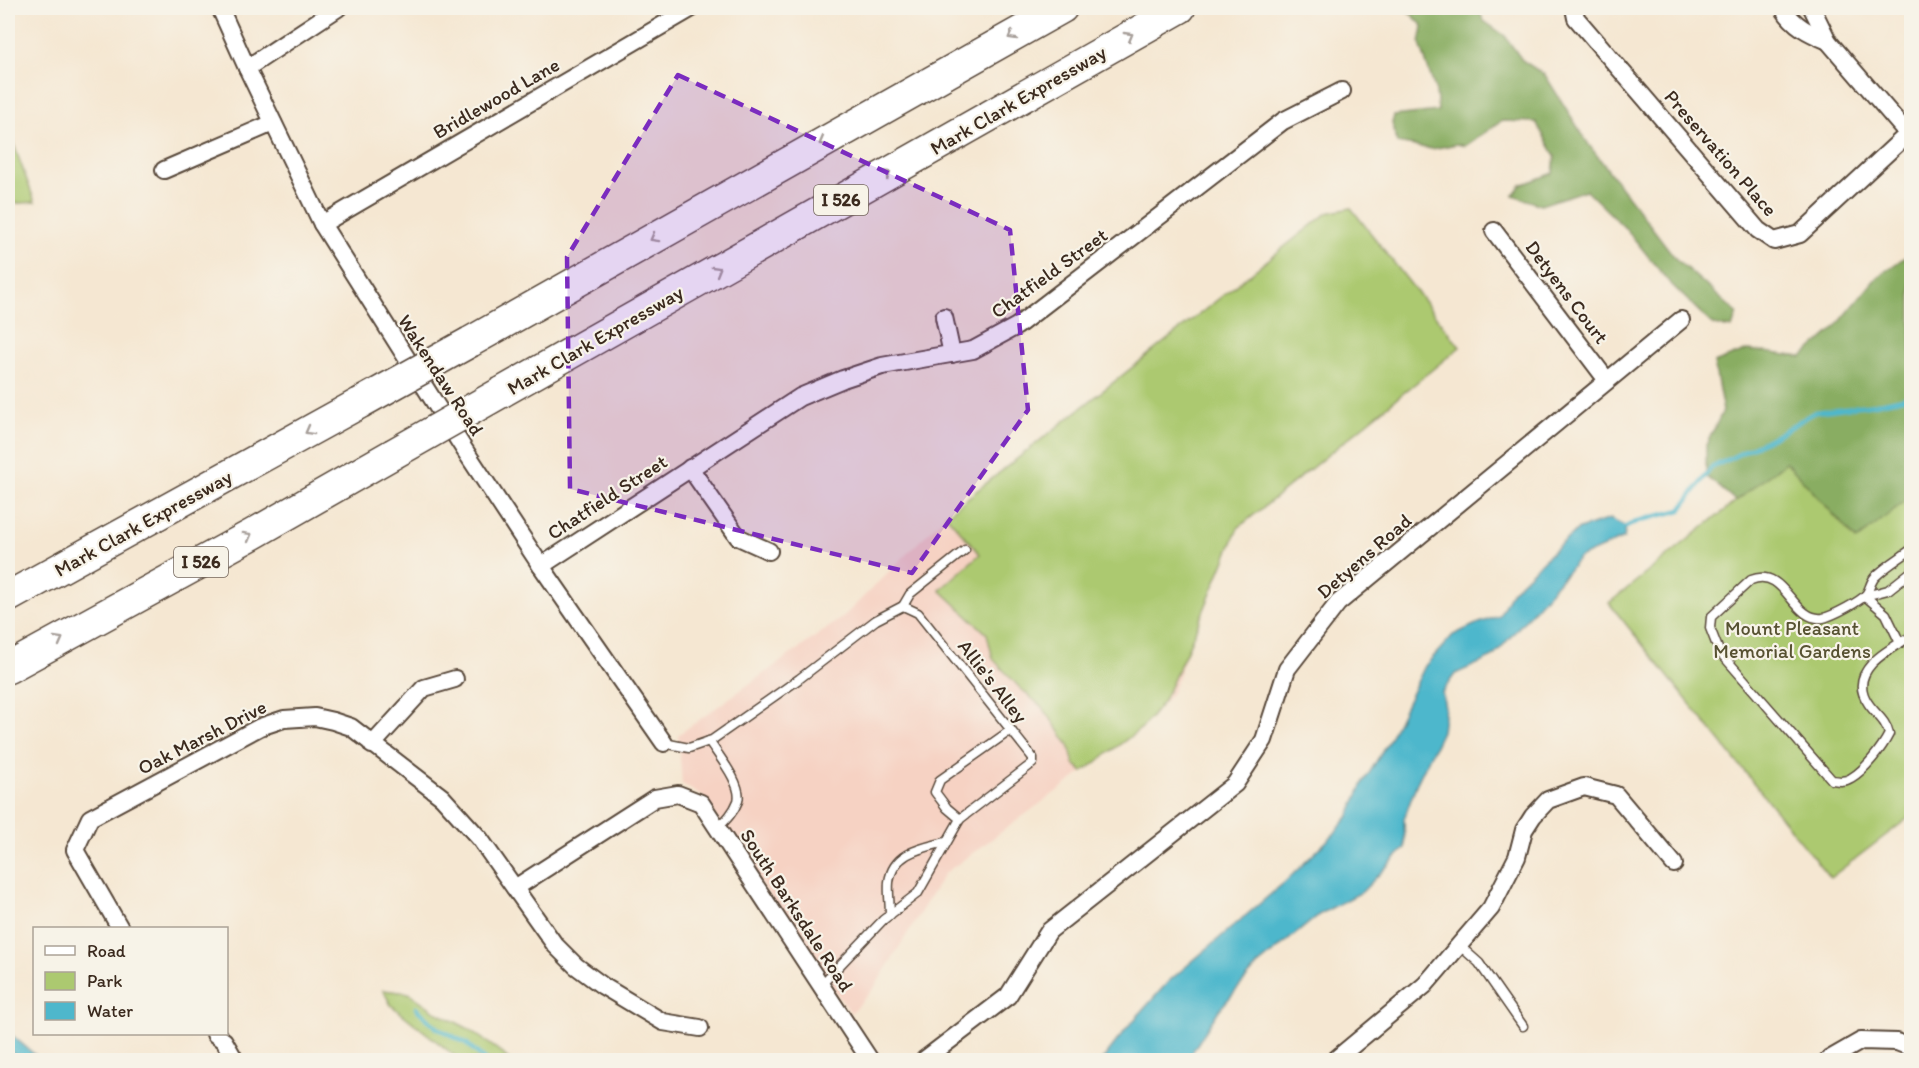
<svg xmlns="http://www.w3.org/2000/svg" width="1919" height="1068" viewBox="0 0 1919 1068" font-family="Itim,sans-serif">
<rect width="100%" height="100%" fill="#f7f3e8"/>
<filter id="ink" filterUnits="userSpaceOnUse"><feTurbulence type="fractalNoise" baseFrequency=".0167" numOctaves="2"/><feDisplacementMap in="SourceGraphic" scale="12" xChannelSelector="R" yChannelSelector="G"/><feConvolveMatrix kernelMatrix="1 2 1 2 8 2 1 2 1" color-interpolation-filters="sRGB"/></filter>
<filter id="wash" filterUnits="userSpaceOnUse"><feTurbulence type="fractalNoise" baseFrequency=".008" numOctaves="4" result="noise"/><feDisplacementMap in="SourceGraphic" scale="24" xChannelSelector="R" yChannelSelector="G"/><feGaussianBlur stdDeviation="1.35" result="paint"/><feColorMatrix in="noise" values="0 0 0 0 0 0 0 0 0 0 0 0 0 0 0 0 0 1.4 0 .05"/><feComposite in="paint" operator="in"/></filter>
<g filter="url(#wash)">
<rect width="100%" height="100%" fill="#f5e7d2"/>
<polygon fill="#f6d2c3" points="1351,208 1460,347 1238,528 1189,646 1172,693 1143,728 944,874 874,988 851,1013 818,968 702,796 682,784 678,735 843,617 946,515 1327,213"/>
<g fill="#acc970" stroke="#747a47" stroke-width="1.5">
<polygon points="8,129 35,202 8,204"/>
<polygon points="1351,208 1460,347 1238,528 1189,646 1163,702 1143,727 1083,772 1074,764 1069,745 1044,709 1019,687 993,659 987,634 940,590 980,554 946,515 1327,213"/>
<polygon points="1786,461 1856,540 1911,496 1911,816 1830,878 1609,603"/>
<polygon points="383,990 409,993 438,1013 467,1028 501,1052 509,1060 460,1060 391,1005"/>
</g>
<g fill="#89ad62" stroke="#626c40" stroke-width="1.5">
<polygon points="1405,8 1477,8 1484,21 1505,36 1522,60 1545,75 1589,145 1676,259 1737,313 1732,328 1713,325 1668,281 1627,230 1586,190 1541,205 1513,195 1521,185 1553,173 1555,156 1536,122 1502,121 1465,146 1457,144 1432,149 1397,143 1392,123 1394,116 1438,111 1436,92 1420,44 1423,26"/>
<polygon points="1911,253 1911,496 1857,540 1786,462 1736,501 1706,476 1706,445 1723,411 1714,363 1748,350 1802,357 1834,329 1877,277"/>
</g>
<g fill="#4eb7cc" stroke="#447075" stroke-width="1.5">
<polygon points="1610,519 1626,527 1624,538 1579,558 1493,657 1455,674 1442,692 1445,707 1442,731 1416,785 1404,819 1405,848 1362,892 1320,914 1258,965 1219,1010 1187,1060 1102,1060 1127,1028 1168,982 1285,882 1334,834 1349,816 1363,783 1387,744 1425,666 1453,635 1474,625 1499,616 1512,591 1555,549 1579,529"/>
<polygon points="8,1032 41,1060 20,1060 8,1049"/>
</g>
<g fill="none" stroke-linecap="round" stroke-linejoin="round">
<g stroke="#4eb7cc" stroke-width="4.5">
<polyline points="1626,527 1638,521 1681,510 1711,468 1775,436 1815,412 1875,404 1912,396"/>
<polyline points="416,1008 437,1028 466,1043 485,1060"/>
</g>
</g>
</g>
<g filter="url(#ink)">
<g fill="none" stroke-linecap="round" stroke-linejoin="round">
<defs>
<g id="service">
<path d="M1912,549c-12,9 -26,17 -37,28 -4,4 -5,11 -8,16 -5,8 -35,23 -44,25 -31,4 -37,-52 -72,-38l-40,37 -1,11 9,23 113,129c7,1 13,2 19,-2 14,-8 31,-30 38,-44 -3,-14 -14,-20 -21,-31 -22,-32 21,-54 44,-67"/>
<polyline points="1865,596 1886,614 1900,643"/>
<polyline points="1865,596 1888,590 1912,571"/>
<polyline points="903,606 910,594 965,550"/>
<path d="M709,741c9,14 34,44 29,60 -4,11 -12,19 -20,27"/>
<polyline points="664,743 689,748 712,740 799,679 876,620 903,606 918,613 1033,758 1033,763 960,819 918,893 883,920 821,985"/>
<polyline points="960,819 947,808 935,792 940,780 1011,730"/>
<path d="M890,915c0,-11 -2,-23 -1,-33 4,-30 33,-34 57,-40"/>
<polyline points="1460,946 1479,963 1523,1026"/>
</g>
<g id="minor">
<polyline points="220,8 247,68 322,224 464,449 541,566 664,743"/>
<polyline points="1574,8 1576,18 1758,230 1774,241 1800,234 1912,130"/>
<path d="M1783,8c11,18 26,25 45,33"/>
<polyline points="1812,8 1828,41 1908,134"/>
<polyline points="247,68 338,8"/>
<polyline points="164,170 273,123"/>
<polyline points="322,224 692,8"/>
<polyline points="1494,231 1606,379"/>
<polyline points="944,317 952,354"/>
<polyline points="690,468 738,537 769,551"/>
<polyline points="541,566 800,397 843,379 882,366 973,350 1017,326 1283,121 1342,91"/>
<polyline points="372,745 424,688 455,679"/>
<polyline points="515,888 655,798 678,794 701,803 870,1060"/>
<polyline points="120,928 75,850 90,818 260,727 284,719 315,717 333,721 351,727 442,797 480,839 555,945 576,966 603,986 663,1022 700,1028"/>
<polyline points="215,1034 224,1041 235,1060"/>
<polyline points="924,1060 1008,996 1049,931 1235,784 1264,740 1287,669 1338,603 1681,320"/>
<polyline points="1335,1060 1425,985 1491,908 1517,857 1524,830 1533,816 1548,800 1584,787 1616,795 1674,864"/>
<polyline points="1828,1060 1861,1041 1897,1042 1912,1048"/>
</g>
<g id="motorway">
<polyline points="470,342 1062,8"/>
<polyline points="502,392 1180,8"/>
<polyline points="8,597 360,403"/>
<polyline points="8,668 253,534 393,454"/>
</g>
</defs>
<use href="#service" stroke="#574639" stroke-width="11"/>
<use href="#minor" stroke="#574639" stroke-width="20"/>
<use href="#motorway" stroke="#574639" stroke-width="33"/>
<use href="#service" stroke="#fff" stroke-width="8"/>
<use href="#minor" stroke="#fff" stroke-width="16"/>
<use href="#motorway" stroke="#fff" stroke-width="30"/>
<defs>
<g id="motorway-bridge">
<polyline points="360,403 470,342"/>
<polyline points="393,454 502,392"/>
</g>
</defs>
<use href="#motorway-bridge" stroke="#574639" stroke-width="33" stroke-linecap="butt"/>
<use href="#motorway-bridge" stroke="#fff" stroke-width="30"/>
</g>
<defs><path id="oneway-chevron" d="M-2-3.5L2.5 0L-2 3.5" fill="none" stroke-width="1.6" stroke-linecap="round" stroke-linejoin="round" transform="scale(1.5)"/></defs>
<g stroke="#a79f9a">
<use href="#oneway-chevron" transform="translate(1012 36) rotate(151)"/>
<use href="#oneway-chevron" transform="translate(1129 36) rotate(-30)"/>
<use href="#oneway-chevron" transform="translate(823 142) rotate(151)"/>
<use href="#oneway-chevron" transform="translate(887 174) rotate(-30)"/>
<use href="#oneway-chevron" transform="translate(654 238) rotate(151)"/>
<use href="#oneway-chevron" transform="translate(717 270) rotate(-30)"/>
<use href="#oneway-chevron" transform="translate(309 431) rotate(151)"/>
<use href="#oneway-chevron" transform="translate(248 536) rotate(-29)"/>
<use href="#oneway-chevron" transform="translate(59 640) rotate(-29)"/>
</g>
</g>
<path fill="#7b2cbf" fill-opacity="0.2" stroke="#7b2cbf" stroke-width="4.5" stroke-dasharray="12 8" stroke-linejoin="round" d="M678,75l332,155 18,180 -116,163 -342,-84 -3,-232z"/>
<g text-anchor="middle" dominant-baseline="central" stroke-width="4.5" stroke-linejoin="round" paint-order="stroke">
<g fill="#f7f3e8" stroke="#73665b" stroke-width="1.5">
<rect x="814" y="185" width="54" height="30" rx="4.5"/>
<rect x="174" y="547" width="54" height="30" rx="4.5"/>
</g>
<g font-size="18" font-weight="bold" fill="#3b2a1e">
<text x="841" y="200">I 526</text>
<text x="201" y="562">I 526</text>
</g>
<g font-size="20" fill="#3b2a1e" stroke="#f7f3e8">
<text transform="translate(496 98) rotate(-30)">Bridlewood Lane</text>
<text transform="translate(1018 100) rotate(-30)">Mark Clark Expressway</text>
<text transform="translate(1721 153) rotate(49)">Preservation Place</text>
<text transform="translate(1049 273) rotate(-36)">Chatfield Street</text>
<text transform="translate(1567 292) rotate(53)">Detyens Court</text>
<text transform="translate(595 340) rotate(-30)">Mark Clark Expressway</text>
<text transform="translate(441 375) rotate(57)">Wakendaw Road</text>
<text transform="translate(607 497) rotate(-33)">Chatfield Street</text>
<text transform="translate(143 523) rotate(-29)">Mark Clark Expressway</text>
<text transform="translate(1364 556) rotate(-41)">Detyens Road</text>
<text transform="translate(993 681) rotate(52)">Allie's Alley</text>
<text transform="translate(202 737) rotate(-27)">Oak Marsh Drive</text>
<text transform="translate(797 910) rotate(57)">South Barksdale Road</text>
</g>
<g font-size="20" fill="#575232" stroke="#f7f3e8">
<text x="1792" y="628">Mount Pleasant<tspan x="1792" dy="23">Memorial Gardens</tspan></text>
</g>
</g>
<rect width="1919" height="1068" fill="none" stroke="#f7f3e8" stroke-width="30"/>
<rect x="33" y="927" width="195" height="108" fill="#f7f3e8" stroke="#aca397" stroke-width="1.5"/>
<rect x="45" y="946" width="30" height="9" fill="#ffffff" stroke="#aca397" stroke-width="1.5"/>
<text x="87" y="957" font-size="18" fill="#3b2a1e">Road</text>
<rect x="45" y="972" width="30" height="18" fill="#acc970" stroke="#aca397" stroke-width="1.5"/>
<text x="87" y="987" font-size="18" fill="#3b2a1e">Park</text>
<rect x="45" y="1002" width="30" height="18" fill="#4eb7cc" stroke="#aca397" stroke-width="1.5"/>
<text x="87" y="1017" font-size="18" fill="#3b2a1e">Water</text>
</svg>
